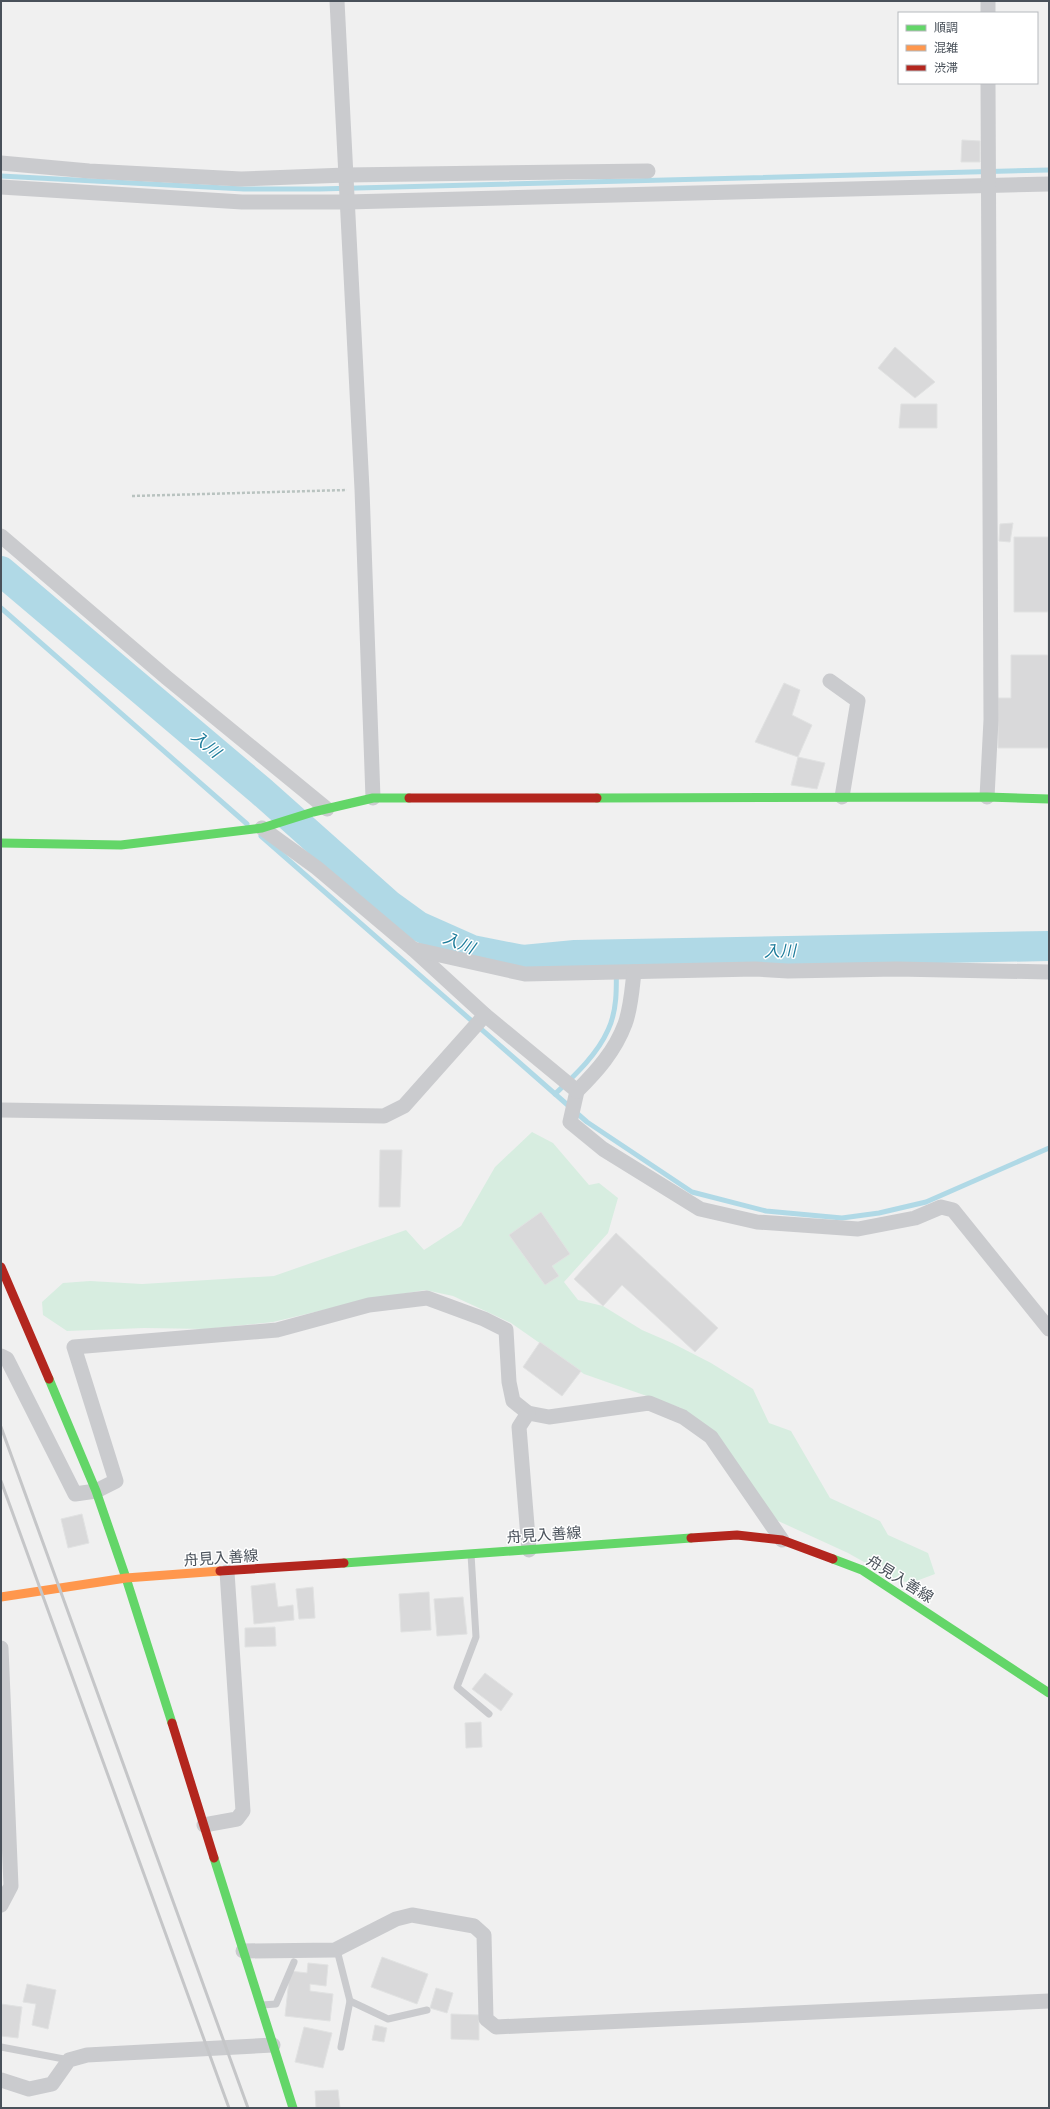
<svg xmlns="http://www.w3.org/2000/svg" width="1050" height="2109" viewBox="0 0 1050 2109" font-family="Jost,'Noto Sans JP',sans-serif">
<rect width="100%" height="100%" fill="#f0f0f0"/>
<polygon fill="#d7ede0" points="532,1132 553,1143 589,1185 599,1183 618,1198 608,1233 564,1282 578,1300 603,1306 642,1330 672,1343 711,1363 753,1389 769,1423 791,1431 830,1498 880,1521 888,1535 928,1553 935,1574 911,1583 896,1580 848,1553 776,1520 681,1408 584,1374 511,1323 453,1296 425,1290 361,1301 273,1322 206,1329 144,1328 67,1331 43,1315 42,1302 63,1283 90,1281 142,1284 274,1276 406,1230 424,1250 461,1226 495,1167"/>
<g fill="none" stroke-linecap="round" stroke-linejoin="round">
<g stroke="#b0d9e6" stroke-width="5">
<polyline points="1,176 244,189 319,189 1049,170"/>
<polyline points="1,608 247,824"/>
<polyline points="261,836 587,1122 692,1192 766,1211 842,1218 879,1213 926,1202 1049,1148"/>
<path d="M555,1094c19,-18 42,-39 53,-64 11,-23 8,-51 8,-76"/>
</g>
<polyline stroke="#b0d9e6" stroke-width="30" points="1,571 261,791 389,905 418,926 472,950 523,960 575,955 1049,946"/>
</g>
<g fill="#d9d9da" stroke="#e1e2e2">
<polygon points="962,140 980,141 980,162 961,162"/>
<polygon points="895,347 935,382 915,398 878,368"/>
<polygon points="901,404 937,404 937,428 899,428"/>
<polygon points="1013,523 1010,542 999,541 1000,524"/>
<polygon points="1014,537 1049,537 1049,748 998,748 998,698 1011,698 1011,655 1048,655 1048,612 1014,612"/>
<polygon points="784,683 800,690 792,715 812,725 798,757 755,742"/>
<polygon points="798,757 825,763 817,789 791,785"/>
<polygon points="380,1150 402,1150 400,1207 379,1207"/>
<polygon points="541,1212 570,1254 552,1266 559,1276 545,1285 509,1235"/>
<polygon points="616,1233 718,1328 695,1352 622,1285 603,1306 574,1279"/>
<polygon points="540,1342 581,1371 562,1396 523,1367"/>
<polygon points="82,1514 89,1543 68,1548 61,1519"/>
<polygon points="275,1583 278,1607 293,1605 294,1620 254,1624 251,1586"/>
<polygon points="313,1587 315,1618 299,1619 296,1589"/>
<polygon points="429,1592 431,1630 401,1632 399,1594"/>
<polygon points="463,1597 467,1634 437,1636 434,1599"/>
<polygon points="275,1627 276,1646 245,1647 245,1628"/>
<polygon points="485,1673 513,1694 501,1711 472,1689"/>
<polygon points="481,1722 482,1747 466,1748 465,1723"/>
<polygon points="382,1957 428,1974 417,2004 371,1987"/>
<polygon points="308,1963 328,1965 326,1986 310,1984 310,1991 333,1994 330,2021 285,2016 290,1971 307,1973"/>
<polygon points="27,1984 56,1990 48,2029 32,2025 36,2004 23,2002"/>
<polygon points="436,1988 453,1993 447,2013 430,2008"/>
<polygon points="1,2004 22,2007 18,2038 1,2036"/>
<polygon points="451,2014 479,2015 479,2040 451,2039"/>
<polygon points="375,2025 387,2028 384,2042 372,2040"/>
<polygon points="304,2027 332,2033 323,2068 295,2062"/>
<polygon points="338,2090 340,2108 316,2108 315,2091"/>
</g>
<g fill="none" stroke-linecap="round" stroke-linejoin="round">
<polyline stroke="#b9c3c0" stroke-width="2.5" stroke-dasharray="3 2" stroke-linecap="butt" points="132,496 347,490"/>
<g stroke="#cacbce" stroke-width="7">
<polyline points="471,1554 476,1637 457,1687 489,1714"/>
<polyline points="337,1950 350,2001 388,2019 427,2010"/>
<polyline points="262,2005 276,2004 294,1962"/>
<polyline points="1,2047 69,2060"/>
<polyline points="341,2047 350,2001"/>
</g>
<g stroke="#cacbce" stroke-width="15">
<polyline points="337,1 362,489 373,798"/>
<polyline points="988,1 988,13"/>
<polyline points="1,163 89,171 241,179 346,175 648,171"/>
<polyline points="1,187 242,202 347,202 1049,184"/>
<polyline points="1,536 167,678 327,809"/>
<polyline points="830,681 858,701 842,797"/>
<polyline points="987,797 991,720 988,83"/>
<polyline points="262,828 317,868 413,949 485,1015 577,1091 570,1122 603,1149 700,1209 757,1222 858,1229 915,1218 941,1207 953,1210 1049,1329"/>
<polyline points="413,949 525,974 755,969 788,971 897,969 1049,972"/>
<path d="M577,1091c20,-20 38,-40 48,-67 6,-16 7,-35 9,-52"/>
<polyline points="1,1110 384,1116 404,1106 485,1015"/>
<polyline points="1,1356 7,1359 75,1494 96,1491 116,1481 74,1347 277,1330 369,1305 427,1298 484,1319 506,1330 509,1382 513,1401 528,1413 549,1417 649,1403 683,1417 711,1437 782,1540"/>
<polyline points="528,1413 519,1427 529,1550"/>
<polyline points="1,1648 11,1886 1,1905"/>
<polyline points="204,1825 237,1819 243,1811 227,1572"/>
<polyline points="243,1951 335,1950 396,1919 412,1915 474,1926 484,1935 486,2019 496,2027 1049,2001"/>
<polyline points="1,2080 29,2089 52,2084 69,2060 87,2055 273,2045"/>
</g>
<g stroke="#63d668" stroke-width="9">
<polyline points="597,798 987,797 1049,799"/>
<polyline points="1,843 121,845 262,828 313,812 373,798 409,798"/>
<polyline points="49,1379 96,1491 126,1578 172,1723"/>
<polyline points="833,1559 862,1570 1049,1693"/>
<polyline points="344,1563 691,1538"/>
<polyline points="214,1858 293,2108"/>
</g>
<polyline stroke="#ff974d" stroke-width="9" points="1,1597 126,1578 220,1571"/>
<g stroke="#b3261e" stroke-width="9">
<polyline points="409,798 597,798"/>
<polyline points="1,1267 49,1379"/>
<polyline points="691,1538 737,1535 782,1540 833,1559"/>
<polyline points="220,1571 344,1563"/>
<polyline points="172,1723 214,1858"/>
</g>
<g stroke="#c5c6c8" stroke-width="3">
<polyline points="1,1427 248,2108"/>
<polyline points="1,1481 229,2108"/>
</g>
</g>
<g text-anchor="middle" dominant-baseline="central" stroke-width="3" stroke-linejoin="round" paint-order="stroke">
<g font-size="15" fill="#49515a" stroke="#fff">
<text transform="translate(544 1535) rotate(-4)">舟見入善線</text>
<text transform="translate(221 1558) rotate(-4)">舟見入善線</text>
<text transform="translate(900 1579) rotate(32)">舟見入善線</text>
</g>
<g font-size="16" font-style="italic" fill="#1c7b9a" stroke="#fff">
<text transform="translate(206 744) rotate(40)">入川</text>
<text transform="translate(459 943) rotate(22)">入川</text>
<text transform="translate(780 951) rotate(-1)">入川</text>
</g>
</g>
<rect width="1050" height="2109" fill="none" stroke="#49515a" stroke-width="4"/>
<rect x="898" y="12" width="140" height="72" fill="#ffffff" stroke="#b6b9bd"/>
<rect x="906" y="25" width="20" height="6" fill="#63d668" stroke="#b6b9bd"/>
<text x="934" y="32" font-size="12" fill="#49515a">順調</text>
<rect x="906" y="45" width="20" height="6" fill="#ff974d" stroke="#b6b9bd"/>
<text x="934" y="52" font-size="12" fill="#49515a">混雑</text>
<rect x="906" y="65" width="20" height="6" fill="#b3261e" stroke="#b6b9bd"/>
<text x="934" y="72" font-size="12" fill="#49515a">渋滞</text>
</svg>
